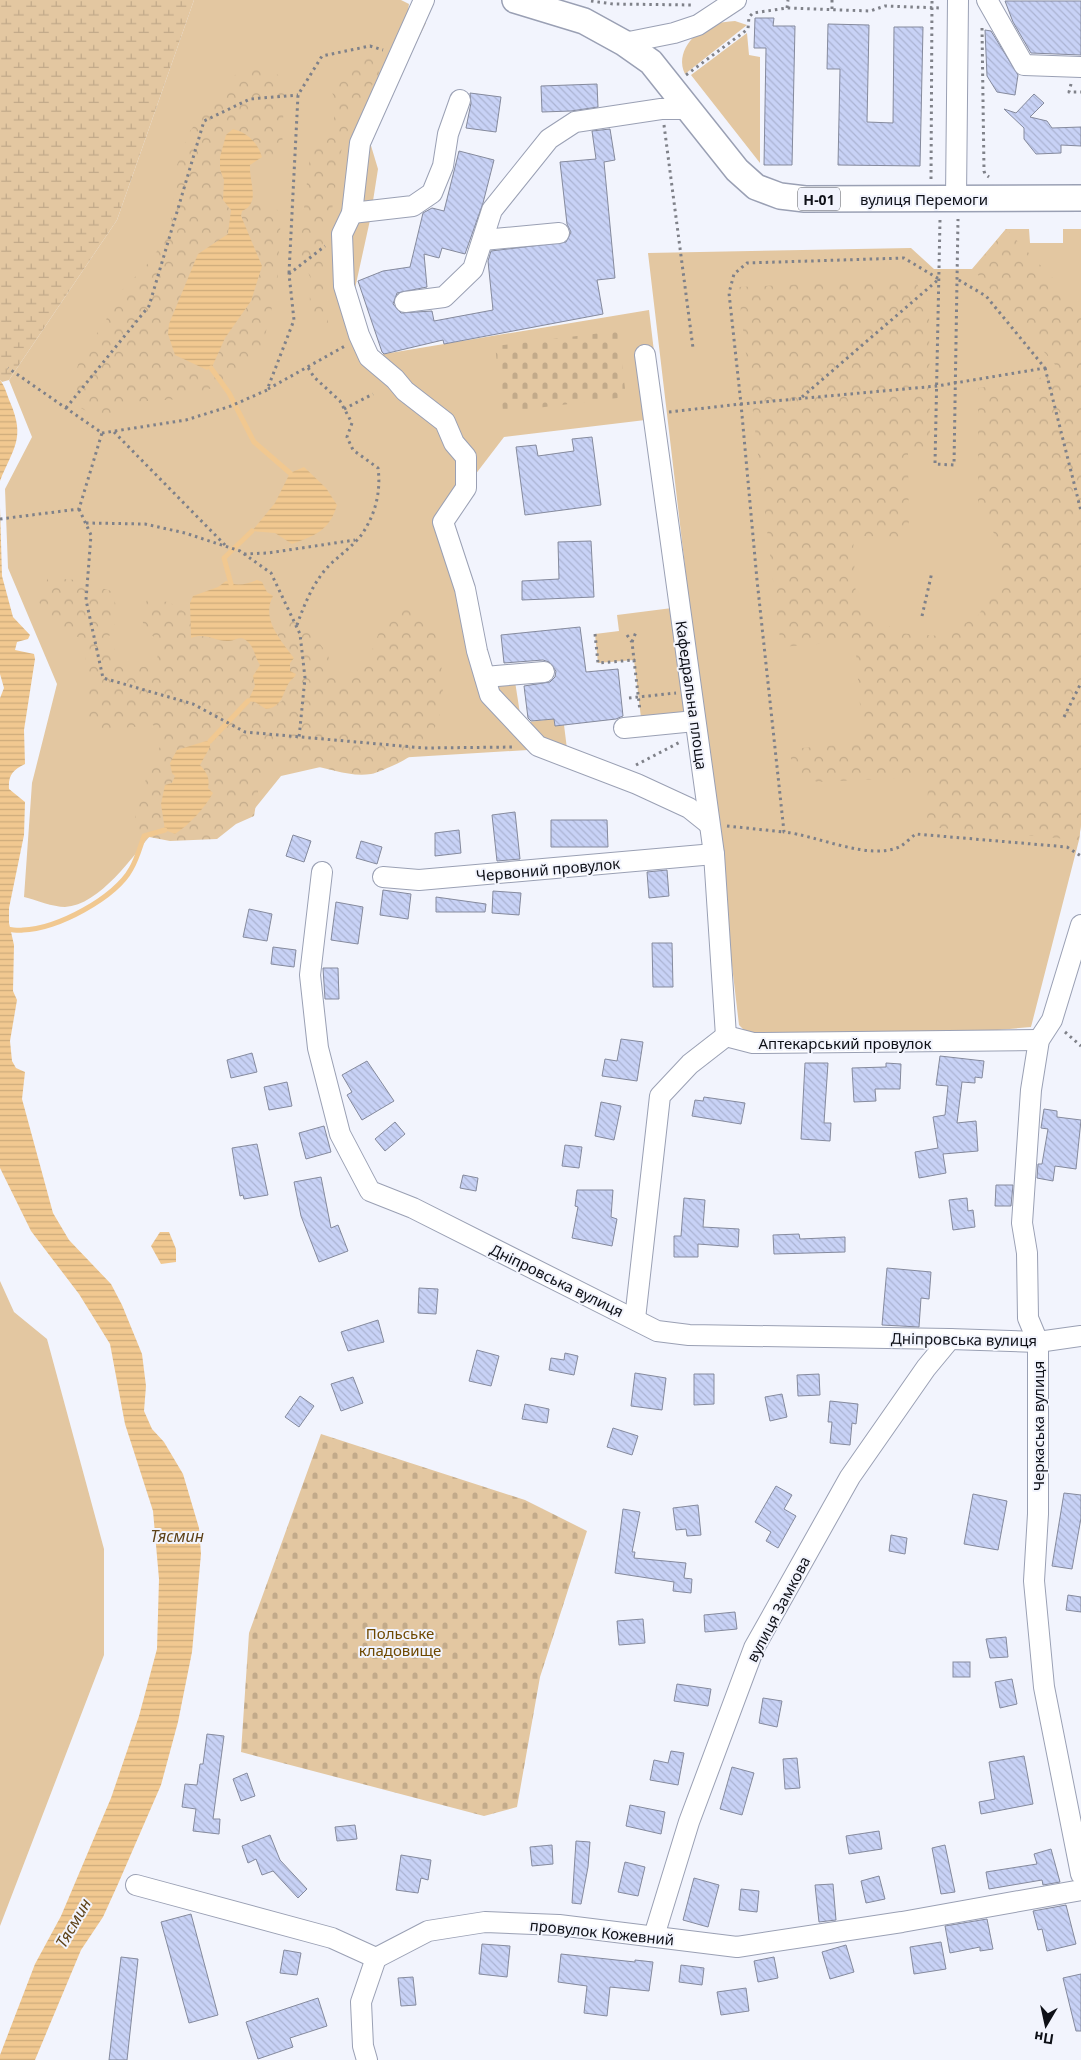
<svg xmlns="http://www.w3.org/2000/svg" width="1081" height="2060" viewBox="0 0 1081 2060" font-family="'Noto Sans',sans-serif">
<defs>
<pattern id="forest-crowns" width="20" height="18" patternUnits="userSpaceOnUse" patternTransform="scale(1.25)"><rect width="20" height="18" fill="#e3c7a1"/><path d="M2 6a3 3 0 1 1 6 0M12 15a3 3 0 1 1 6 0" fill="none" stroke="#c2aa8a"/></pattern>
<pattern id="wetland-marsh" width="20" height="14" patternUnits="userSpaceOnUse" patternTransform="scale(1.25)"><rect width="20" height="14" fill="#e3c7a1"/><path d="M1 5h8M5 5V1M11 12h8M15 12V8" fill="none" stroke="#c2aa8a"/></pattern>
<pattern id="cemetery-stones" width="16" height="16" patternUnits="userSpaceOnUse" patternTransform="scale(1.25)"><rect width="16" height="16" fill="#e3c7a1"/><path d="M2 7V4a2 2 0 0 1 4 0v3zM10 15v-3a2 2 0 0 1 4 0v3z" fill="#c2aa8a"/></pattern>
<pattern id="water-rules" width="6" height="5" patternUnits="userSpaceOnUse" patternTransform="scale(1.25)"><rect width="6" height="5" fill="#f1c890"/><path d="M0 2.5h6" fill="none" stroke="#cdab7b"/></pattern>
<pattern id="building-back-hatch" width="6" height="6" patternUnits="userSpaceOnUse" patternTransform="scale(1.25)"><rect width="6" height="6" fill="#c8d2f6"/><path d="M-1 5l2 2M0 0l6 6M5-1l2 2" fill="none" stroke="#abb3d2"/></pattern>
</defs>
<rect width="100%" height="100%" fill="#f2f4fd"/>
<g fill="#e3c7a1">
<path d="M194,0h207l8,4 -2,14 19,5 -57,116 9,30 -8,51 -16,73 4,26 20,36 271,-45 13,108 -158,19 -65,85 50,155 25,-2 7,45 23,29 -197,12 -66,15 -29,36 -40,27 -58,-8c-21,25 -54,74 -89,76 -12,0 -29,-7 -41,-10l8,-114 25,-99 -49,-116 -3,-79 27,-52 -23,-57 108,-160z"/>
<path d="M735,21l12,4 -62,49c-10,-21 8,-41 27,-50 7,-2 16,-2 23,-3z"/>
<polygon points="747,33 749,55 760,57 760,163 691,75"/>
<polygon points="1006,229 1029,229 1030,243 1063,243 1063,229 1081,229 1081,824 1079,840 1031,1027 917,1037 748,1034 739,1025 648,253 911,248 934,269 972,269"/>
<polygon points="680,607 695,721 642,726 634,660 598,663 595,634 619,631 617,615"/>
<polygon points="554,719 555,726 564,725 567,749 554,748 528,722"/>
<polygon points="0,1281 14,1312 47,1339 104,1549 104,1655 0,1926"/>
</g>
<g fill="url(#forest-crowns)" fill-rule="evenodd">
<path d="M369,58l9,6 1,10 -27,43 -12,38 -8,55 -7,23 -3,24 6,67h-14l-5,-11 2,-34 -12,-27 11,-96 23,-33 3,-15 -4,-17c12,-17 16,-29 37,-33z"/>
<path d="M266,67l15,10 3,16 -2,60 -9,6 -11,-2 -4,-11 -15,-14 -23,37c5,14 -1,31 11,41l-3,24 -30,20 -29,70 -1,10 7,21 35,15 15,-32 26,-37 1,-59 -10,-21v-10l9,-4 3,-6h15l12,13 -4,73 -17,69 -35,27 -43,16 -52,3 -18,13 -15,2 -16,-9 -10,-14 9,-38 24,-32 15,-31 26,-26 24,-32 8,-70 13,-34 40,-53 16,-9z"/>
<polygon points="1006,229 1081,308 1081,824 1079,840 927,827 928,777 817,782 793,769 789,749 863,743 855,641 781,647 738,287 914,279 929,304 930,450 908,450 909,537 853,536 856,600 898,633 940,636 977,617 1001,581 1000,544 978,505 978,388 1063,374 973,269"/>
<path d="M48,578l29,2 34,11 8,23 -12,27 25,27 24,-3 4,-23c-17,-14 -23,-20 -13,-42l22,2 22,14v22c16,-6 24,4 39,3 5,0 9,-5 15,-2 10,6 9,18 15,26 -4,12 -10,25 -5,37l16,7 11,-8c2,-10 8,-17 11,-28l-3,-1v-9l4,-6 -19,-25 17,-11 18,9 18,25 6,21 14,4c6,-7 14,-13 19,-21 18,-27 5,-41 43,-52l23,17c14,55 22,116 -41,142 -6,2 -14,7 -21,8 -21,3 -41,-5 -60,-9 -11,-3 -24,-3 -35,-4l-15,13 -7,42 -18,8 -19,15 -47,2 -26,-5 -10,-14 7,-31 24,-56 -12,-10 -50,5 -14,-11v-38l-6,-41 -35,-20 -10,-20zM206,741l-6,24c5,5 9,11 9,18 0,12 -17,36 -25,45l-19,2 -4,-26 4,-19 7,-2 5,-33z"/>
</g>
<polygon fill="url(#wetland-marsh)" points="0,0 194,0 117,220 9,380 2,382 0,380"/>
<g fill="url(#cemetery-stones)">
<polygon points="618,331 626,397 503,412 495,346"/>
<polygon points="321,1434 525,1500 587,1531 540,1677 517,1807 484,1816 241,1752 249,1633"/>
</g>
<g fill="url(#water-rules)">
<path d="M233,129c15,4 24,13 29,28l-12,8c-1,18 11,38 -8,46l-1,5 21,50 -11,35 -26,37 -13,29 -5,3 -32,-15 -7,-21 1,-10 29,-70 30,-20 3,-24 -8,-10 1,-20 -4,-11v-12l6,-22z"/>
<path d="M0,380c5,6 7,15 10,22 16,37 3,46 -10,79z"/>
<path d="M304,467l22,21 11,17c-8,26 -21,30 -45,39l-17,-11 -23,-2 23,-28 15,-30z"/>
<path d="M0,507l2,69 11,41 17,18 -2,4 -11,3 -2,8 19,4 1,5 -11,71 1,34c-12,6 -17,11 -16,25l16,13 -1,33 -15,73v15l5,22 -1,46 4,9 -7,41 2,20 4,7 9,4 -3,27 31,114 16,27 42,44 11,21 20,49 4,32 -2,25 8,18 12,13 19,32 16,54 2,26 -9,98 -14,70 -17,63 -43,99 -15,33 -22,33 -46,110h-35v-5l35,-91 26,-48 50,-118 28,-82 18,-67 2,-70 -6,-68 -28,-87 -15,-80 -31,-50 -48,-63 -31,-63v-470l4,-10 -4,-14z"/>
<path d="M257,580l5,2 5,10 6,4c-12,23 7,43 21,62l-4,5v8l6,3c-1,3 -3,4 -5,6 -9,11 -7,27 -25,29l-11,-7 -7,-1 7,-15 -2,-10 7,-11c-6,-8 -5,-20 -16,-26 -5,-3 -9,2 -15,2 -14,1 -22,-9 -38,-3l-1,-35 3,-7 25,-9 8,-6c10,6 21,3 31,-1z"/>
<path d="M206,741h4v6l-10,18c7,8 10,13 8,23l5,5c-9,16 -23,31 -38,41l-10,-4 -4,-26 4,-19 7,-2 3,-7 -3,-3 -2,-10 7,-13z"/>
<polygon points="160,1232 169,1232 176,1249 176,1262 161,1264 151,1246"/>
</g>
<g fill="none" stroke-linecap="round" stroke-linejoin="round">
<g stroke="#f1c890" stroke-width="5">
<polyline points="211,368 229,393 254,442 290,473"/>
<polyline points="231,584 224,558 252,531"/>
<polyline points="210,741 248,701"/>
<path d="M0,928c8,1 16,3 23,2 33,0 93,-33 108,-61 6,-10 9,-22 13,-33l21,-6"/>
</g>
</g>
<g fill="url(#building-back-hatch)" stroke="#858a9d">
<polygon points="1005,1 1081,1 1081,55 1031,53 1013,22"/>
<polygon points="755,18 774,18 773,26 795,26 792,165 764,165 766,48 754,48"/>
<polygon points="828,24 869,25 867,122 893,123 894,27 923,27 920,166 838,165 840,69 827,69"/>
<polygon points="985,30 991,31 1018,75 1015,95 997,92 987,76"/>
<polygon points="597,84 598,107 571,111 542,112 541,86"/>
<polygon points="470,93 501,97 496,132 466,128 471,103"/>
<polygon points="1034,94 1044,103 1030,117 1047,121 1052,128 1081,127 1081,146 1061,145 1061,153 1036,154 1024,139 1024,128 1004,109 1016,113"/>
<polygon points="610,129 615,160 604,162 615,278 597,280 603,314 444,344 443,340 384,354 382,352 358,281 383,271 410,267 423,213 432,208 444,211 459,151 494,160 483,203 465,254 442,248 439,258 424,254 427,287 397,293 393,304 401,313 432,311 434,321 493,310 488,261 491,251 566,242 571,232 567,224 560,162 596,159 592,131"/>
<polygon points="592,437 601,505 525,515 516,447 536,445 538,456 574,451 572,439"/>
<polygon points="591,541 594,597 522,600 522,581 559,579 558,542"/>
<polygon points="580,627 586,672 618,669 623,716 616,719 555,726 554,719 531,721 528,718 524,686 550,682 555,677 556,671 549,662 543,660 504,663 501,635"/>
<polygon points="515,812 520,859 497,861 492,815"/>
<polygon points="551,820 607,820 608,847 551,847"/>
<polygon points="459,830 461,853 435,856 435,833"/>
<polygon points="293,835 311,841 304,862 286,856"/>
<polygon points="361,841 382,847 377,864 356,858"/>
<polygon points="667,870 669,896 649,898 647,872"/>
<polygon points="383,890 411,894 408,919 380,915"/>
<polygon points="493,891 521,893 519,915 492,913"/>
<polygon points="436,897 486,904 485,912 436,912"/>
<polygon points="336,902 363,907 358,944 331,940"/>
<polygon points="249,909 272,914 267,941 243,937"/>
<polygon points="652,943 672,943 673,987 653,987"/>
<polygon points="273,947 296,950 294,967 271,964"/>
<polygon points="323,968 338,968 339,999 325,999"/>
<polygon points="621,1039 643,1042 637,1081 602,1076 605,1059 617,1061"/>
<polygon points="252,1053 257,1072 231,1078 227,1060"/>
<polygon points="940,1056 984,1061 982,1078 975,1077 975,1083 962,1082 957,1123 976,1121 978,1151 943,1154 946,1173 919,1178 915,1152 938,1148 933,1117 945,1115 948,1086 936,1085"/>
<polygon points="367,1061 394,1101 362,1120 347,1095 352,1092 342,1075"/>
<polygon points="805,1063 828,1063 824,1123 831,1123 830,1141 801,1139"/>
<polygon points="886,1063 901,1064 900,1089 875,1089 876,1101 854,1102 852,1068 886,1067"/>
<polygon points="287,1082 292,1106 269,1110 264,1087"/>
<polygon points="704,1097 745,1103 741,1124 692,1116 695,1100 703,1101"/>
<polygon points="601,1102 621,1106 614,1140 595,1136"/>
<polygon points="1044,1109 1057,1111 1057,1117 1081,1120 1076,1169 1055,1166 1053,1181 1037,1178 1038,1164 1042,1164 1048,1129 1041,1128"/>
<polygon points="395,1122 405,1134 385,1151 375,1139"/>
<polygon points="324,1126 331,1152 306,1159 299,1133"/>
<polygon points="257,1144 268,1195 244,1199 243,1195 240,1196 232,1148"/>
<polygon points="565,1145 582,1147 579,1168 562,1166"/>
<polygon points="463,1175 478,1178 476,1191 460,1188"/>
<polygon points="321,1177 331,1228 338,1225 348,1251 319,1262 301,1216 294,1182"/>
<polygon points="996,1185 1013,1185 1011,1206 995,1206"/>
<polygon points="577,1190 613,1190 611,1217 617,1219 612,1246 572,1238 578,1207 575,1206"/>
<polygon points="684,1198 705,1200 703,1227 739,1229 738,1247 698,1244 698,1257 674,1257 674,1236 681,1236"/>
<polygon points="967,1198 968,1211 973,1210 975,1227 953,1230 949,1200"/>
<polygon points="799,1234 800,1239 845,1237 845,1252 774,1254 773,1235"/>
<polygon points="887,1268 931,1272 929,1299 921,1298 919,1327 882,1325"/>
<polygon points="419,1288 438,1289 436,1314 418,1313"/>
<polygon points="378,1320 384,1342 348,1351 341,1332"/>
<polygon points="477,1350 499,1356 491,1386 469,1381"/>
<polygon points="565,1353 578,1356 574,1375 549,1370 551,1358 564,1360"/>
<polygon points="635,1373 666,1378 662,1410 631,1406"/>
<polygon points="694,1374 714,1374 714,1404 694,1405"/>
<polygon points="819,1374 820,1395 798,1396 797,1375"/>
<polygon points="353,1377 363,1403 341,1411 331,1384"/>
<polygon points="782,1394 787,1417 770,1421 765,1397"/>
<polygon points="300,1396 314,1406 299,1427 285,1417"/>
<polygon points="830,1401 858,1404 856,1424 852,1423 850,1445 830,1443 832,1422 828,1422"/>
<polygon points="525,1404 549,1409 547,1423 522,1419"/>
<polygon points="613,1428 638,1436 632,1455 607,1447"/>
<polygon points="776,1486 792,1495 784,1509 796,1516 778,1548 766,1541 771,1532 755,1522"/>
<polygon points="1064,1493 1081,1495 1081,1518 1072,1569 1052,1566"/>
<polygon points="973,1494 1007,1501 998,1550 964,1544"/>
<polygon points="698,1505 701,1535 687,1536 686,1529 676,1530 673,1508"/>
<polygon points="623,1509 640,1512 632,1552 635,1552 634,1558 686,1563 684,1578 692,1579 691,1593 673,1591 674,1582 615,1573"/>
<polygon points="891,1535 907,1538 905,1554 889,1551"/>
<polygon points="1068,1595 1081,1597 1081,1612 1066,1610"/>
<polygon points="735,1612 737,1629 705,1632 704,1615"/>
<polygon points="643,1619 645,1643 619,1645 617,1621"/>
<polygon points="1006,1637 1008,1657 990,1658 986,1639"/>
<rect x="953" y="1662" width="17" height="15"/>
<polygon points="1012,1679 1017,1704 1000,1708 995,1682"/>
<polygon points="677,1684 711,1689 708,1706 674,1701"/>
<polygon points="763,1698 782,1701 777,1727 759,1723"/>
<polygon points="207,1734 224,1736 213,1819 220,1819 219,1834 193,1831 196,1809 182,1807 185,1784 197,1785 200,1764 203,1764"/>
<polygon points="671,1751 684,1753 678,1785 650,1780 654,1760 668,1763"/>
<polygon points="1024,1756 1033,1804 981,1814 979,1802 995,1799 989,1762"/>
<polygon points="797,1758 800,1788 785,1789 783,1759"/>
<polygon points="732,1767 754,1773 742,1815 720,1809"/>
<polygon points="247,1773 255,1796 241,1801 233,1779"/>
<polygon points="630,1805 665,1812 661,1834 626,1826"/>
<polygon points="355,1825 357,1839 337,1841 335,1827"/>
<polygon points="879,1831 882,1849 849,1854 846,1836"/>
<polygon points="270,1835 280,1860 307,1889 298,1898 273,1871 262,1875 256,1859 248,1863 242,1846"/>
<polygon points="576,1841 590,1842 588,1867 581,1904 572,1903"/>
<polygon points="552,1845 553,1864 532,1866 530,1847"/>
<polygon points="945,1845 955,1892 941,1894 932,1848"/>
<polygon points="1051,1849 1060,1882 1043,1885 1042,1880 989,1889 986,1872 1037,1864 1034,1854"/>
<polygon points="401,1855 431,1860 428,1880 421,1878 418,1893 396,1890"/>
<polygon points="625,1862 645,1867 638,1896 618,1892"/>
<polygon points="879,1876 885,1899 866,1903 861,1881"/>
<polygon points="694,1878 719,1885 708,1927 683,1920"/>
<polygon points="833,1884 836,1920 819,1922 815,1885"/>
<polygon points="741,1889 759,1891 757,1912 739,1910"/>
<polygon points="1066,1905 1076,1944 1047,1951 1042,1929 1038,1930 1033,1911"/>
<polygon points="191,1914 218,2015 189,2023 161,1922"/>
<polygon points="987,1919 993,1949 980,1951 980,1947 950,1953 945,1926"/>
<polygon points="941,1942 946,1969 914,1974 910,1947"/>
<polygon points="482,1944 510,1946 507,1977 479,1974"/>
<polygon points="846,1945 854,1972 830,1979 822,1952"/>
<polygon points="284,1950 301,1953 297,1975 280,1973"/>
<polygon points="561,1954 635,1962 635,1960 653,1962 649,1991 610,1987 607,2016 584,2013 587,1986 558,1982"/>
<polygon points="121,1957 138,1959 127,2060 109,2060"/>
<polygon points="774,1957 778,1978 758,1982 754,1961"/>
<polygon points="681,1965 704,1968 702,1985 679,1982"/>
<polygon points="1081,1974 1081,2031 1076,2031 1063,1978"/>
<polygon points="413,1977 416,2005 401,2006 398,1978"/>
<polygon points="746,1988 749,2011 721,2015 717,1992"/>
<polygon points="318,1998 327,2026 290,2038 293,2047 258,2059 246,2022"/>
</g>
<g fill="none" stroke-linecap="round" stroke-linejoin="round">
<defs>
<g id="minor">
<polyline points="424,0 360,143 352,213 342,234 344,286 359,335 369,357 395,379 405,391 445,422 454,443 466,457 466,488 443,522 465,589 477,651 490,695 538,746 637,784 689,808 709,824"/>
<polyline points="987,0 1024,65 1081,67"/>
<polyline points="624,43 674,33 698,25 736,0"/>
<polyline points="956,198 958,0"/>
<polyline points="352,213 413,206 432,193 443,166 448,134 460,100"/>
<polyline points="483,240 559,233"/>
<polyline points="405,302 444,297 473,269 492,210 549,139 575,122 661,109 689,109"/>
<polyline points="645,355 714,854 726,1036"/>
<polyline points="485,677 544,672"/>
<polyline points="624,728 695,721"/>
<polyline points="322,872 310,975 318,1048 340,1134 370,1191 413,1208 657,1331 689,1335 950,1339 1038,1342 1081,1336"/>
<polyline points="383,877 419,880 714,854"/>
<polyline points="1081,925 1052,1020 1039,1040 1031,1090 1022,1223 1027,1253 1028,1318 1038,1342 1038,1514 1034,1581 1044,1687 1081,1874"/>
<polyline points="635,1319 660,1096 690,1064 726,1036 753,1043 1039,1040"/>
<polyline points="136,1885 332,1938 376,1958"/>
<polyline points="654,1936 689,1822 754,1648 850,1477 926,1368 950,1339"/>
<polyline points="376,1958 428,1931 485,1922 559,1925 737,1947 902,1922 1081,1890"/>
<polyline points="367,2060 363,2046 361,2002 376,1958"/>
</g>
<polyline id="major" points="515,0 584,21 624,43 651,62 737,170 756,187 780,196 805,199 1081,198"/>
</defs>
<use href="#minor" stroke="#9aa0b4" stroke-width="22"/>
<use href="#major" stroke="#9aa0b4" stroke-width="28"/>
<g stroke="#7f8189" stroke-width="3" stroke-dasharray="2.5 4" stroke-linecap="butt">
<polyline points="832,0 832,9"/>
<polyline points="591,1 613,4 694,5"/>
<polyline points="787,8 788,0"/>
<polyline points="982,28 984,171 985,174 989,177"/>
<polyline points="686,75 748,29 749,17 753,13 787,8 870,11 885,6 941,8"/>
<polyline points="1071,84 1069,92 1081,92"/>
<polyline points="664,125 693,348"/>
<polyline points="931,179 932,0"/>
<polyline points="940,220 935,464 954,465 958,219"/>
<polyline points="289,273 298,95 322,56 370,46 383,50"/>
<polyline points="1045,368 1081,511"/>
<polyline points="268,389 345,346"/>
<polyline points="802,397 939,279 904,258 747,263 734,274 729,293 741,404 937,386 1045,368 986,296 957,279"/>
<polyline points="66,408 149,306 204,121 250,99 298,95"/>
<polyline points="344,409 373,394"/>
<path d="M669,412l72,-8 16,176 27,252c32,3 87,30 117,14 5,-3 10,-9 15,-12l151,13 14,9"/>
<polyline points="114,432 225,545"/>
<polyline points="102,433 186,420 231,406 267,390 294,320 289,274 325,246"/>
<polyline points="79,509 91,535 86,600 103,678 193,704 245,732 424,748 515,747"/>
<polyline points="0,519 79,509 102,433 8,368"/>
<polyline points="86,523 145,524 185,533 240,551 271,573 300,634 305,678 299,738"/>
<polyline points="244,554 268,553 355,540"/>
<polyline points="922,616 932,572"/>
<path d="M297,625c7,-20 15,-39 28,-55 12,-14 30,-24 39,-39 12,-19 17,-41 14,-63l-25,-18 -6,-13 5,-14 -12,-22 -26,-24 -7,-11"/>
<polyline points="595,634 598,663 634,660 640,711"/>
<polyline points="627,635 632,642 634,660"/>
<polyline points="632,642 636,632"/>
<polyline points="629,698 676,693"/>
<polyline points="1064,717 1081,683"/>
<polyline points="636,765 682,741"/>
<polyline points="727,826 784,832"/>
<polyline points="1065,1032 1081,1046"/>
</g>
<use href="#minor" stroke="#fff" stroke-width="20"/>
<use href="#major" stroke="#fff" stroke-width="25"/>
</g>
<g text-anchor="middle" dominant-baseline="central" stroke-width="4" stroke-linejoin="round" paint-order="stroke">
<rect fill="#f2f4fd" stroke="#52545c" stroke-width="1" x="798" y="187.5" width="42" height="23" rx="4"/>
<g font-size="14" font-weight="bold" fill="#0e1017">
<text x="819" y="199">Н-01</text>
</g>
<g font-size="15" fill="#0e1017" stroke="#f2f4fd">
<text x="924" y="199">вулиця Перемоги</text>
<text transform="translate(692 695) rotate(82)">Кафедральна площа</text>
<text transform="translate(548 869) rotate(-5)">Червоний провулок</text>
<text x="845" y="1043">Аптекарський провулок</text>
<text transform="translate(557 1280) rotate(26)">Дніпровська вулиця</text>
<text transform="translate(964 1339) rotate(1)">Дніпровська вулиця</text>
<text transform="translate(1038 1426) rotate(-90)">Черкаська вулиця</text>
<text transform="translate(778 1609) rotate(-62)">вулиця Замкова</text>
<text transform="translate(602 1932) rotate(6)">провулок Кожевний</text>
</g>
<g font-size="15" fill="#6e4800" stroke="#f2f4fd">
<text x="400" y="1633">Польське<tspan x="400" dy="17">кладовище</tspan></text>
</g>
<g font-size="16" font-style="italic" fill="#5e4218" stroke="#f2f4fd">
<text x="177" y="1536">Тясмин</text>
<text transform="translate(73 1923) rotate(-60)">Тясмин</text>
</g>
</g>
<g transform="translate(1046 2025) rotate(189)" stroke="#f2f4fd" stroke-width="4" paint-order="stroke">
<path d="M0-4L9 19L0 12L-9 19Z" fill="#0e1017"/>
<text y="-8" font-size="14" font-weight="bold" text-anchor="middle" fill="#0e1017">Пн</text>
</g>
</svg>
